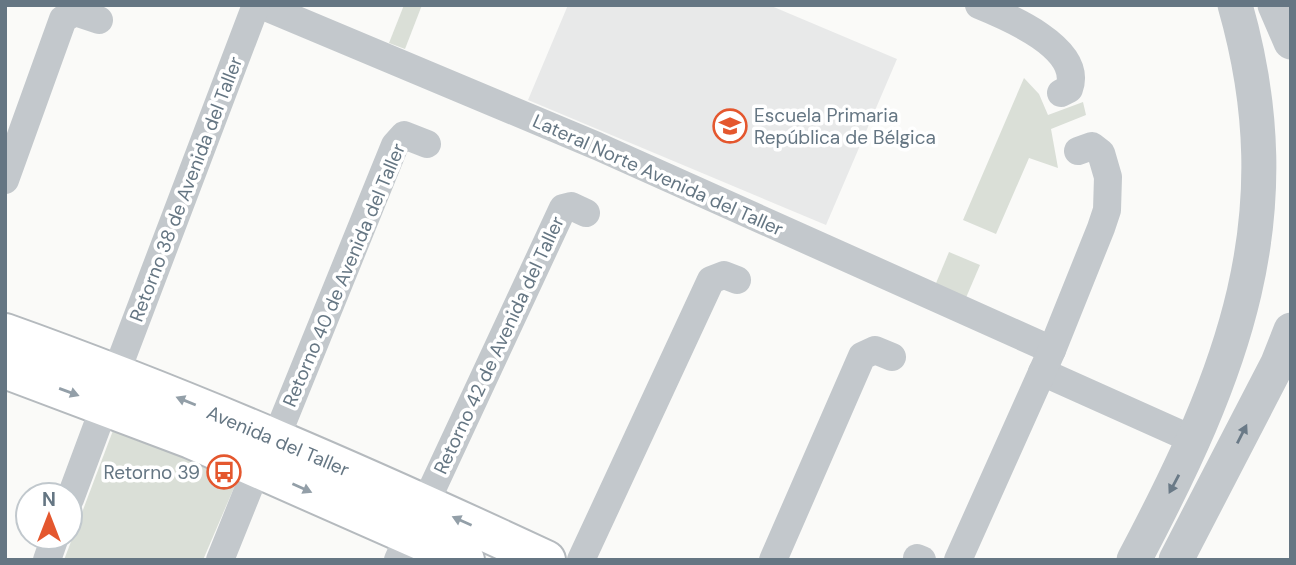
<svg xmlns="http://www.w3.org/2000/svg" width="1296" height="565" viewBox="0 0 1296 565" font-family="'DM Sans',sans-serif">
<rect width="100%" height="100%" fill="#fafaf8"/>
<polygon fill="#e8e9e9" points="568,5 769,5 897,59 826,225 528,100"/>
<g fill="#dadfd7">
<polygon points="404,5 422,5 405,49 389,43"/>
<polygon points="1024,78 1039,94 1048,115 1083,102 1086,115 1051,129 1058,168 1029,158 996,234 963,220"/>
<polygon points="949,252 980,265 965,300 934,288"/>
<polygon points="120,412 245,462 203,560 64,560"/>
</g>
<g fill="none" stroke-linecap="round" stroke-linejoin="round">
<defs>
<g id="primary">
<path d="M5,333c185,66 363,144 541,227"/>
<polyline points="5,369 191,439 465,560"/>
</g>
</defs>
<use href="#primary" stroke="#b5babe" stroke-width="42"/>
<g stroke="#c3c8cc" stroke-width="28">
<polyline points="261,5 597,146 1052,350"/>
<path d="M979,5c27,11 105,43 90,84l-8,4"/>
<polyline points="5,180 63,19 75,12 99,20"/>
<polyline points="1042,372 1196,441"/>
<polyline points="116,373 256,5"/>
<polyline points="276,438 395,145 404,135 427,144"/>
<polyline points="70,499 105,405"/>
<polyline points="425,504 563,208 571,206 586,213"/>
<polyline points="917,558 922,560"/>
<polyline points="47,560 55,537"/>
<polyline points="220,560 257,468"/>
<polyline points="398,560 409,535"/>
<polyline points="581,560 711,280 724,275 737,280"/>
<polyline points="773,560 862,356 875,350 892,357"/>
<polyline points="958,560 1052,350 1101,228 1107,210 1108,177 1101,153 1092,146 1078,151"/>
</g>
<g stroke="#c3c8cc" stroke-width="35">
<polyline points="1275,5 1291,42"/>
<path d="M1134,560c98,-186 162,-342 101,-555"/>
<polyline points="1176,560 1278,363 1291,330"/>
</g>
<use href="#primary" stroke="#fff" stroke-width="38"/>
</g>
<defs><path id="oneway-solid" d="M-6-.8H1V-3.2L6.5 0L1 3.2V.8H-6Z" transform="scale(1.75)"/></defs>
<g fill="#939fa8">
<use href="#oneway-solid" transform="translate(69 392) rotate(20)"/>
<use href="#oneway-solid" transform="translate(186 401) rotate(-158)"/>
<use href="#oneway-solid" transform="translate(302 488) rotate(24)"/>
<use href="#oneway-solid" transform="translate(462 521) rotate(-156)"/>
</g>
<g fill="#6a7a87">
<use href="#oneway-solid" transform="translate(1242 434) rotate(-63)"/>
<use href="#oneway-solid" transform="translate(1174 484) rotate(118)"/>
</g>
<defs>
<symbol id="school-ring" viewBox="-11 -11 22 22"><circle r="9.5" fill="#fff" stroke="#e4572e" stroke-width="1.5"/><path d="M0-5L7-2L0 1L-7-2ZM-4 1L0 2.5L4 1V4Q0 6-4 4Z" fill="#e4572e"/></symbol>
<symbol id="bus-ring" viewBox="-11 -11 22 22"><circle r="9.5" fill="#fff" stroke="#e4572e" stroke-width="1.5"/><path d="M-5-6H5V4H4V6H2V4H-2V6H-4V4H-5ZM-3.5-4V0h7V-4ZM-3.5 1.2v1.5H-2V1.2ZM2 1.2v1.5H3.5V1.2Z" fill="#e4572e"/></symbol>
</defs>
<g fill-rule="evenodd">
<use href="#school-ring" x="711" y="107" width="38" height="38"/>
<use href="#bus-ring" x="205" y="453" width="38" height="38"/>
</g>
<g text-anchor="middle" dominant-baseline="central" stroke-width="7" stroke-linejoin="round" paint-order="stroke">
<g font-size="19" fill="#657683" stroke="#fff" text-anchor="start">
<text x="754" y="115">Escuela Primaria<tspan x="754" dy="22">República de Bélgica</tspan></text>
<text x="200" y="472" text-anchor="end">Retorno 39</text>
</g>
<g font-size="19" fill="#657683" stroke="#fff">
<text transform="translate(658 175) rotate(24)">Lateral Norte Avenida del Taller</text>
<text transform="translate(186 189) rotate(-69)">Retorno 38 de Avenida del Taller</text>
<text transform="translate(344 275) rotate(-67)">Retorno 40 de Avenida del Taller</text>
<text transform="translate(499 345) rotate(-65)">Retorno 42 de Avenida del Taller</text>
<text transform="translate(278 441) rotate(23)">Avenida del Taller</text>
</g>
</g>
<rect width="1296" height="565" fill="none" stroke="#657683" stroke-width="14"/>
<g transform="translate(49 516)"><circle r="33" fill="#ffffff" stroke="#c1c8cd" stroke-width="2"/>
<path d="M0-5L12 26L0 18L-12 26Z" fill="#e4572e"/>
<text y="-10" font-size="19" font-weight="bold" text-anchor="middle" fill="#657683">N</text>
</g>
</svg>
